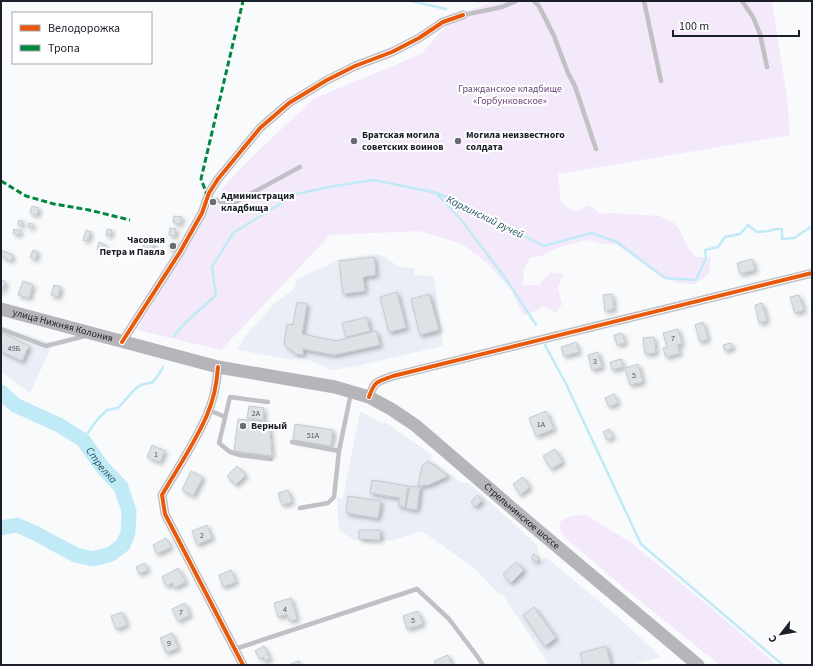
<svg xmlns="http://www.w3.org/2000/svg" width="813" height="666" viewBox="0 0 813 666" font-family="'Source Sans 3',sans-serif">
<defs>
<filter id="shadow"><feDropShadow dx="2.5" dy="2.5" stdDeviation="2" flood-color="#0004"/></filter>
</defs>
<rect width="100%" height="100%" fill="#f8fafc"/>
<g fill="#eaeef6">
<polygon points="376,254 385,257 399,267 415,268 414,275 434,276 443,346 361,365 332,370 304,358 288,359 237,350 246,335 275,303 294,289 298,278 329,265 338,259"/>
<polygon points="1,326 53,343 30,393 1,372"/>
<polygon points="360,411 379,422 388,424 432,455 430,459 460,482 469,483 537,545 540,562 546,557 619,618 661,657 631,665 549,665 503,595 497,592 474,568 422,531 394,540 382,541 353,540 339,529 337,498 343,498"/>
</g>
<g fill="#f4e8fb">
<polygon points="478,1 772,1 787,98 790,135 558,174 561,203 576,212 589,205 601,214 612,213 660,216 674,223 680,230 688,248 695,257 711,257 709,274 695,284 677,283 658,275 616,244 605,244 587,240 560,247 541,256 530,258 524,269 523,285 539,285 551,272 563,274 558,288 562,304 556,313 543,306 536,311 523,315 511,290 487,263 462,244 419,231 330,235 221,350 137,330 200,223 224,186 260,149 315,98 393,66 422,53 446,26 466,11 480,7 491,1 477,4"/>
<polygon points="586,515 630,542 652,560 676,579 722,617 776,665 720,665 641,602 563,536 559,527 561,521 571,516"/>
</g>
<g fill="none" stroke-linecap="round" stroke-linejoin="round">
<g stroke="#c0ebf6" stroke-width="2.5">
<polyline points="411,1 446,9"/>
<polyline points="438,195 462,221 506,279 536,325"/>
<polyline points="174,336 186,322 216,295 212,267 233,233 296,194 334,186 374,180 437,193 490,217 543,246 592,233 617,242 665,278 696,280 706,258 705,250 718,247 725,237 740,234 748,225 757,232 769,231 776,229 782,229 782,239 794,238 812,226"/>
<polyline points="545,345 566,384 641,544 783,665"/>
<polyline points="83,440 97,420 107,410 118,408 135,389 141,385 153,382 159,374 163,367"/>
</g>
<path stroke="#c0ebf6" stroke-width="15" id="s1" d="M1,392l14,13 44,20 24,15 20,28 18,19 8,24 -1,22 -5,12 -12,9 -18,5 -17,-4 -21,-11 -18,-10 -20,-9 -16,3"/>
</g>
<g fill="#dde2e7" stroke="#c4cacf" filter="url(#shadow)">
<polygon points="32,206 39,208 37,215 30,213"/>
<polygon points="174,216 182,217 180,224 173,222"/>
<polygon points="19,220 23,221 22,226 18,225"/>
<polygon points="29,223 33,224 33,228 28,227"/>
<polygon points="170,228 176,229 175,236 169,235"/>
<polygon points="14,229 21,231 19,235 13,233"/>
<polygon points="107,229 112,230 110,236 106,235"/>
<polygon points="86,230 91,232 87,241 83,240"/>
<polygon points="145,239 154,242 152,252 142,249"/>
<circle cx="173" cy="246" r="4.5"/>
<polygon points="99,242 106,245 103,251 97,249"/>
<polygon points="1,250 13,255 11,261 1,256"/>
<polygon points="33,250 38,252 35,260 30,257"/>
<polygon points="374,257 376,275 363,277 365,291 343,294 339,261"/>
<polygon points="752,259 755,270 740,274 737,263"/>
<polygon points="1,280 6,282 1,293"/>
<polygon points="23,281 33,285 29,298 18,295"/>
<polygon points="54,285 61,287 58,297 51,295"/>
<polygon points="397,292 406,328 389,332 380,297"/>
<polygon points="429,294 439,330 420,335 411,299"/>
<polygon points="612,294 614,309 605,311 603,295"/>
<polygon points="799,295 804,310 795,313 790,297"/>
<polygon points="297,302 307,304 302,334 336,341 376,331 380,345 334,355 303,349 303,355 296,354 284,344 287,324 293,325"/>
<polygon points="762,303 767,321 759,323 755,305"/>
<polygon points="367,317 370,331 346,337 342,323"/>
<polygon points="703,322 708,339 700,342 695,325"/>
<polygon points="678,329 682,344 677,345 680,353 666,357 663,348 667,347 663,333"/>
<polygon points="1,332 29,346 22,361 1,351"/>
<polygon points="622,333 625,343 617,345 614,335"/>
<polygon points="654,337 656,353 645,354 643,338"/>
<polygon points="576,342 579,352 564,356 561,347"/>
<polygon points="731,343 733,348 725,351 723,345"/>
<polygon points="598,352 602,367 592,370 588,355"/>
<polygon points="621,359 623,367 612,370 610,362"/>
<polygon points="638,364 643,382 630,385 625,368"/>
<polygon points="614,394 618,403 609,407 605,398"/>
<polygon points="249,406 264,408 263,420 247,418"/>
<polygon points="546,411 554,429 536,436 529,418"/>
<polygon points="238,419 269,422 272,456 234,451"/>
<polygon points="295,424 333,430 331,446 293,440"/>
<polygon points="609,429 613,437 607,440 603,432"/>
<polygon points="152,445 165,451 160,462 147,457"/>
<polygon points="555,449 563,462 551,469 543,456"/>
<polygon points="428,461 448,476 428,485 418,486 422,466"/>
<polygon points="237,466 246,475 236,485 227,476"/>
<polygon points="191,471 203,477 193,496 182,490"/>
<polygon points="523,477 530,487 520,495 513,484"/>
<polygon points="372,480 408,486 405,507 398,506 400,498 370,493"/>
<polygon points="410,486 420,487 417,510 406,508"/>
<polygon points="288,490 292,502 282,505 278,493"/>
<polygon points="477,495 482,500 476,507 471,502"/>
<polygon points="348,496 381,501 378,518 346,513"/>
<polygon points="207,525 212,538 197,545 192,531"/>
<polygon points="359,530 380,530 380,540 359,539"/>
<polygon points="166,538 171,547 157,554 153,545"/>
<polygon points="534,554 539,559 536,562 531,558"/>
<polygon points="516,562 524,570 511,583 503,574"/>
<polygon points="145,563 148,570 139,574 136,567"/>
<polygon points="178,568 186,582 174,588 172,583 166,586 162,577"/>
<polygon points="231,570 236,582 223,587 219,575"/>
<polygon points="291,598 297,619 289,621 287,614 278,617 274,603"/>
<polygon points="185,603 190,615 178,621 172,609"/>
<polygon points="534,607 556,638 545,646 523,615"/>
<polygon points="418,611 423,624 407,629 403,616"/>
<polygon points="122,612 127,625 116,629 111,616"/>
<polygon points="172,633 178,648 166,653 160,638"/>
<polygon points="264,646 270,659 265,661 263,657 260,659 255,651"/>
<polygon points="606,646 611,665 583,665 580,653"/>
<polygon points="448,655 452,665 436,665 434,661"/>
<polygon points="299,661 300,665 288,665"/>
</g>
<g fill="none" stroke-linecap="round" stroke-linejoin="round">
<g stroke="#c1c0c5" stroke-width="4.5">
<polyline points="534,1 539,6 554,36 568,73 575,86 596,149"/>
<polyline points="644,1 661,81"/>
<polyline points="742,1 753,17 760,34 767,67"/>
<polyline points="463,15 502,7 516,1"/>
<polyline points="208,197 230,205 300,167"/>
<polyline points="1,329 46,346 85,336"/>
<polyline points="268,402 230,397 219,443 230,452 240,455 271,459"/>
<polyline points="209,410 225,417"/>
<polyline points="292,442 339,451"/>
<polyline points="300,508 328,503 334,497 339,451 351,393"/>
<polyline points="235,649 417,589 449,619 477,656 483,665"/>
</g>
<g stroke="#c1c0c5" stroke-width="9">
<polyline points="122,342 180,252 202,213 209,193 218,179 260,128 289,103 327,80 355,66 392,52 419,38 443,22 463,15"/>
<path d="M218,367c-1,15 -5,34 -11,48 -12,28 -30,54 -45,80l3,19 78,151"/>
<path d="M369,397c6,-17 8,-15 24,-21l419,-103"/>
</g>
<path stroke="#b6b5ba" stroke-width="13" id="s2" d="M1,309l217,58 117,20 34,10 22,12 24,16 119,102 164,138"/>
<g stroke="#00873e" stroke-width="3" stroke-dasharray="6 3" stroke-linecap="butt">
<polyline points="1,181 26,196 54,204 89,210 130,220"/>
<polyline points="208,197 201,179 243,1"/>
</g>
<defs>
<g id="cycleway">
<polyline points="122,342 180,252 202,213 209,193 218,179 260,128 289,103 327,80 355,66 392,52 419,38 443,22 463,15"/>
<path d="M218,367c-1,15 -5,34 -11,48 -12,28 -30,54 -45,80l3,19 78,151"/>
<path d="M369,397c6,-17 8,-15 24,-21l419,-103"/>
</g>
</defs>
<use href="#cycleway" stroke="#fff" stroke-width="6"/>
<use href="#cycleway" stroke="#e8590c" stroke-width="4"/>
</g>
<g fill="#686c73" stroke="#fff" stroke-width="1.5">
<circle cx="354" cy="141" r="4"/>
<circle cx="458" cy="141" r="4"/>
<circle cx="213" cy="202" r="4"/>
<circle cx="173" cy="246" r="4"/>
<circle cx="243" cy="426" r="4"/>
</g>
<g text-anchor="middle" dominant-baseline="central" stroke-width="4" stroke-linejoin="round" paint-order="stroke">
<g font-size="8" fill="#4e535c">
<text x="673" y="338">7</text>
<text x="14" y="348">49Б</text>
<text x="595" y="361">3</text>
<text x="634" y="375">5</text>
<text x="256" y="413">2А</text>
<text x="541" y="424">1А</text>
<text x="313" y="435">51А</text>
<text x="156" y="454">1</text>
<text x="202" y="535">2</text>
<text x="285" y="609">4</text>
<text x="181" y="612">7</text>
<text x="413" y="620">5</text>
<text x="169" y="643">9</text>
</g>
<g font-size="10" fill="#6a467b" stroke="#fff">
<text x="510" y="89">Гражданское кладбище<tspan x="510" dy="12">«Горбунковское»</tspan></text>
</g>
<g font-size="10" font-weight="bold" fill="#1b1f29" stroke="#fff" text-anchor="start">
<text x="362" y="135">Братская могила<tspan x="362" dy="12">советских воинов</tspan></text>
<text x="466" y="135">Могила неизвестного<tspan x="466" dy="12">солдата</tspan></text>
<text x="221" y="196">Администрация<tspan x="221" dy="12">кладбища</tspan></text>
<text x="165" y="240" text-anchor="end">Часовня<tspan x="165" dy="12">Петра и Павла</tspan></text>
<text x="251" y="426">Верный</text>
</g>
<g font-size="10" fill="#1b1f29" stroke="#fff">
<text stroke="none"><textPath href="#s2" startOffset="64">улица Нижняя Колония</textPath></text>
<text stroke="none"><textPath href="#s2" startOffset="573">Стрельнинское шоссе</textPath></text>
</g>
<g font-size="11" font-style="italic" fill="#235661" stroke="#fff">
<text transform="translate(485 217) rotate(26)">Каргинский ручей</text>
<text stroke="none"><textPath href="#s1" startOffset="127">Стрелка</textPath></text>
</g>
</g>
<rect width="813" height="666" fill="none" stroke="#1b1f29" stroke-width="4"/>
<rect x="12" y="12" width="140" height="52" fill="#ffffff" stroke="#a4a5a9"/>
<rect x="20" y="25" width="20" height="6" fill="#e8590c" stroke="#a4a5a9"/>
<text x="48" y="32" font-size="12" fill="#1b1f29">Велодорожка</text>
<rect x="20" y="45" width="20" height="6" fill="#00873e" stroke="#a4a5a9"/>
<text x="48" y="52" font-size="12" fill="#1b1f29">Тропа</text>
<g transform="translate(781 634) rotate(239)" stroke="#ffffff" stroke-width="3" paint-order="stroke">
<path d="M0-3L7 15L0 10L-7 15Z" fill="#1b1f29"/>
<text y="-6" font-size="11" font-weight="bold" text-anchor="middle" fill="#1b1f29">С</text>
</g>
<path d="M673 30v6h126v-6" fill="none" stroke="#1b1f29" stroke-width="2"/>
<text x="679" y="30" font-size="12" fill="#1b1f29" stroke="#ffffff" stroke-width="3" paint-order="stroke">100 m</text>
</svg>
